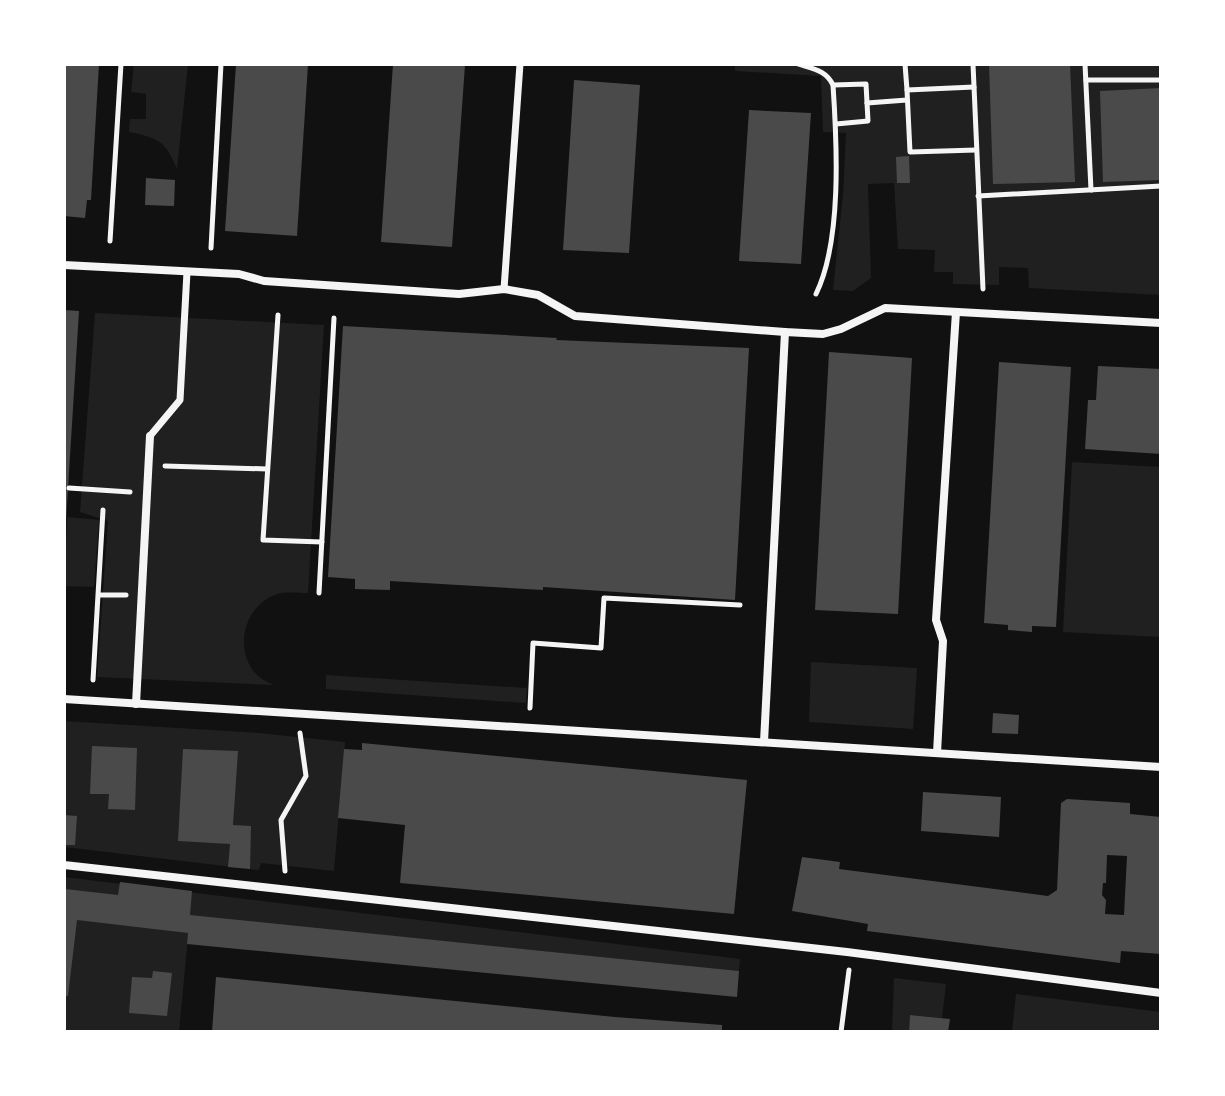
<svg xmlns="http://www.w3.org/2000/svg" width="1225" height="1096" viewBox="0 0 1225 1096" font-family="'Public Sans',sans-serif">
<rect width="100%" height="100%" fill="#111"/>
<g fill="#202020">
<path d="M134,64h54l-11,105c-12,-29 -19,-31 -48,-37l1,-13h16v-25l-15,-2z"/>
<polygon points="735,64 1161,64 1161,295 1029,288 1028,268 999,267 999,285 953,284 953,272 934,272 935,250 898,249 894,183 868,184 871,278 853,291 833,290 843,195 846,133 823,132 821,76 735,71"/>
<path d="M95,313l229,12 -16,268c-8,0 -18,-1 -26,0 -36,7 -51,55 -25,82 4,4 11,7 16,10l-176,-8 11,-156 -28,-9z"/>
<polygon points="1072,462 1161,467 1161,637 1063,632"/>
<polygon points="67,517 99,520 94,587 64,586"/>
<polygon points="811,662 917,668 913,729 809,722"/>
<polygon points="326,675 527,688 526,703 326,689"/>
<polygon points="64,721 259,733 345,742 334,871 261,863 259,870 250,869 64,847"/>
<polygon points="64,877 740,959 739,971 190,916 179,1032 64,1032"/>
<polygon points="894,978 946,984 942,1018 910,1015 909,1032 892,1032"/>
<polygon points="1016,994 1161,1012 1161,1032 1012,1032"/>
</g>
<g fill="#4a4a4a" fill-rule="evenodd">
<polygon points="64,64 99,64 91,200 87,200 85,218 64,216"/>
<polygon points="236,64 308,64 297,236 225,231"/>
<polygon points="393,64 465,65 452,247 381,242"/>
<polygon points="989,64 1070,64 1075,182 993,184"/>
<polygon points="574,80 640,85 629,253 563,250"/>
<polygon points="1161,88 1161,180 1103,182 1100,91"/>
<polygon points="749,110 811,113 801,264 739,261"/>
<polygon points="909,156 910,183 897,183 896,157"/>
<polygon points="146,178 175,180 174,206 145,205"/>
<polygon points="64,310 79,311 66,521 64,521"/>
<polygon points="343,326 557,338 556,340 749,348 735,600 543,587 543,590 390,581 390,590 355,589 355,579 328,577"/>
<polygon points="829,352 912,358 898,614 815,610"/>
<polygon points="999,362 1071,367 1056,627 1032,626 1032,632 1008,630 1008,625 984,623"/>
<polygon points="1098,366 1161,369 1161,454 1085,449 1088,400 1096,400"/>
<polygon points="993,713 1019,715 1018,734 992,733"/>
<polygon points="362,743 747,780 734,914 400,883 405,825 338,818 344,749 362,750"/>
<polygon points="92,746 137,748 135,810 108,809 109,794 90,794"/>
<polygon points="183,749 238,751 233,825 251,826 250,869 228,867 230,844 178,841"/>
<polygon points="923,792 1001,797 999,837 921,831"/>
<path d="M1067,799l63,4v11l31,3v137l-40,-3 -1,12 -253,-32 1,-7 -76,-13 10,-54 38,5 -1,7 209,27 9,-6 4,-87zM1107,855l20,1 -3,59 -19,-1 1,-14 -4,-5 1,-12h3z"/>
<polygon points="64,815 77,816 75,845 64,845"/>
<polygon points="120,882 192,891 190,915 739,971 737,997 187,944 188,933 77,920 68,996 64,996 65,889 118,895"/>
<polygon points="153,971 172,973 167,1016 129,1013 132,977 152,978"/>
<polygon points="216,977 615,1017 722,1025 722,1032 212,1032"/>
<polygon points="910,1015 950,1019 948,1032 909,1032"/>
</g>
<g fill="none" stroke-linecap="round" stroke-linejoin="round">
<g stroke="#f5f5f5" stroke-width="5">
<path d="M798,64c15,5 28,6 35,21 4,59 9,156 -17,209"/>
<polyline points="905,64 907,90 974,87"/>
<polyline points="973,64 983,289"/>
<polyline points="1085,64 1091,190"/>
<polyline points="1086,80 1161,80"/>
<polyline points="833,85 866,84 868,121 836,124"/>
<polyline points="907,90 910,152 976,150"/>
<polyline points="867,103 907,100"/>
<polyline points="978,196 1161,186"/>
<polyline points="110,241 121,64"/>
<polyline points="211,248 221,64"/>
<polyline points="278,315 263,540 322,542"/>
<polyline points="165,466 267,469"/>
<polyline points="69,488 130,492"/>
<polyline points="319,593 334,318"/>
<polyline points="99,595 126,595"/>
<polyline points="93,680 103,510"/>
<polyline points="530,708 533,643 601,648 604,598 740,605"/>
<polyline points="285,871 281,820 306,776 300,733"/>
<polyline points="841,1032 849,970"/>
</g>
<g stroke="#f5f5f5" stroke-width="7">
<polyline points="504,289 520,64"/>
<polyline points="150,436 180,400 187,272"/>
</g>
<g stroke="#f5f5f5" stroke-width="8">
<polyline points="64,265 239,274 264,281 459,294 504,289 538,295 575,316 785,332 823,334 841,329 885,308 1161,323"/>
<polyline points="64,699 1161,767"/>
<polyline points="136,704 150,436"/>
<polyline points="764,742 785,332"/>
<polyline points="937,753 943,641 936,620 956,312"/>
<polyline points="64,865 847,952 1161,993"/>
</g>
</g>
<rect width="1225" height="1096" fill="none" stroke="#ffffff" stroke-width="132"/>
</svg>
